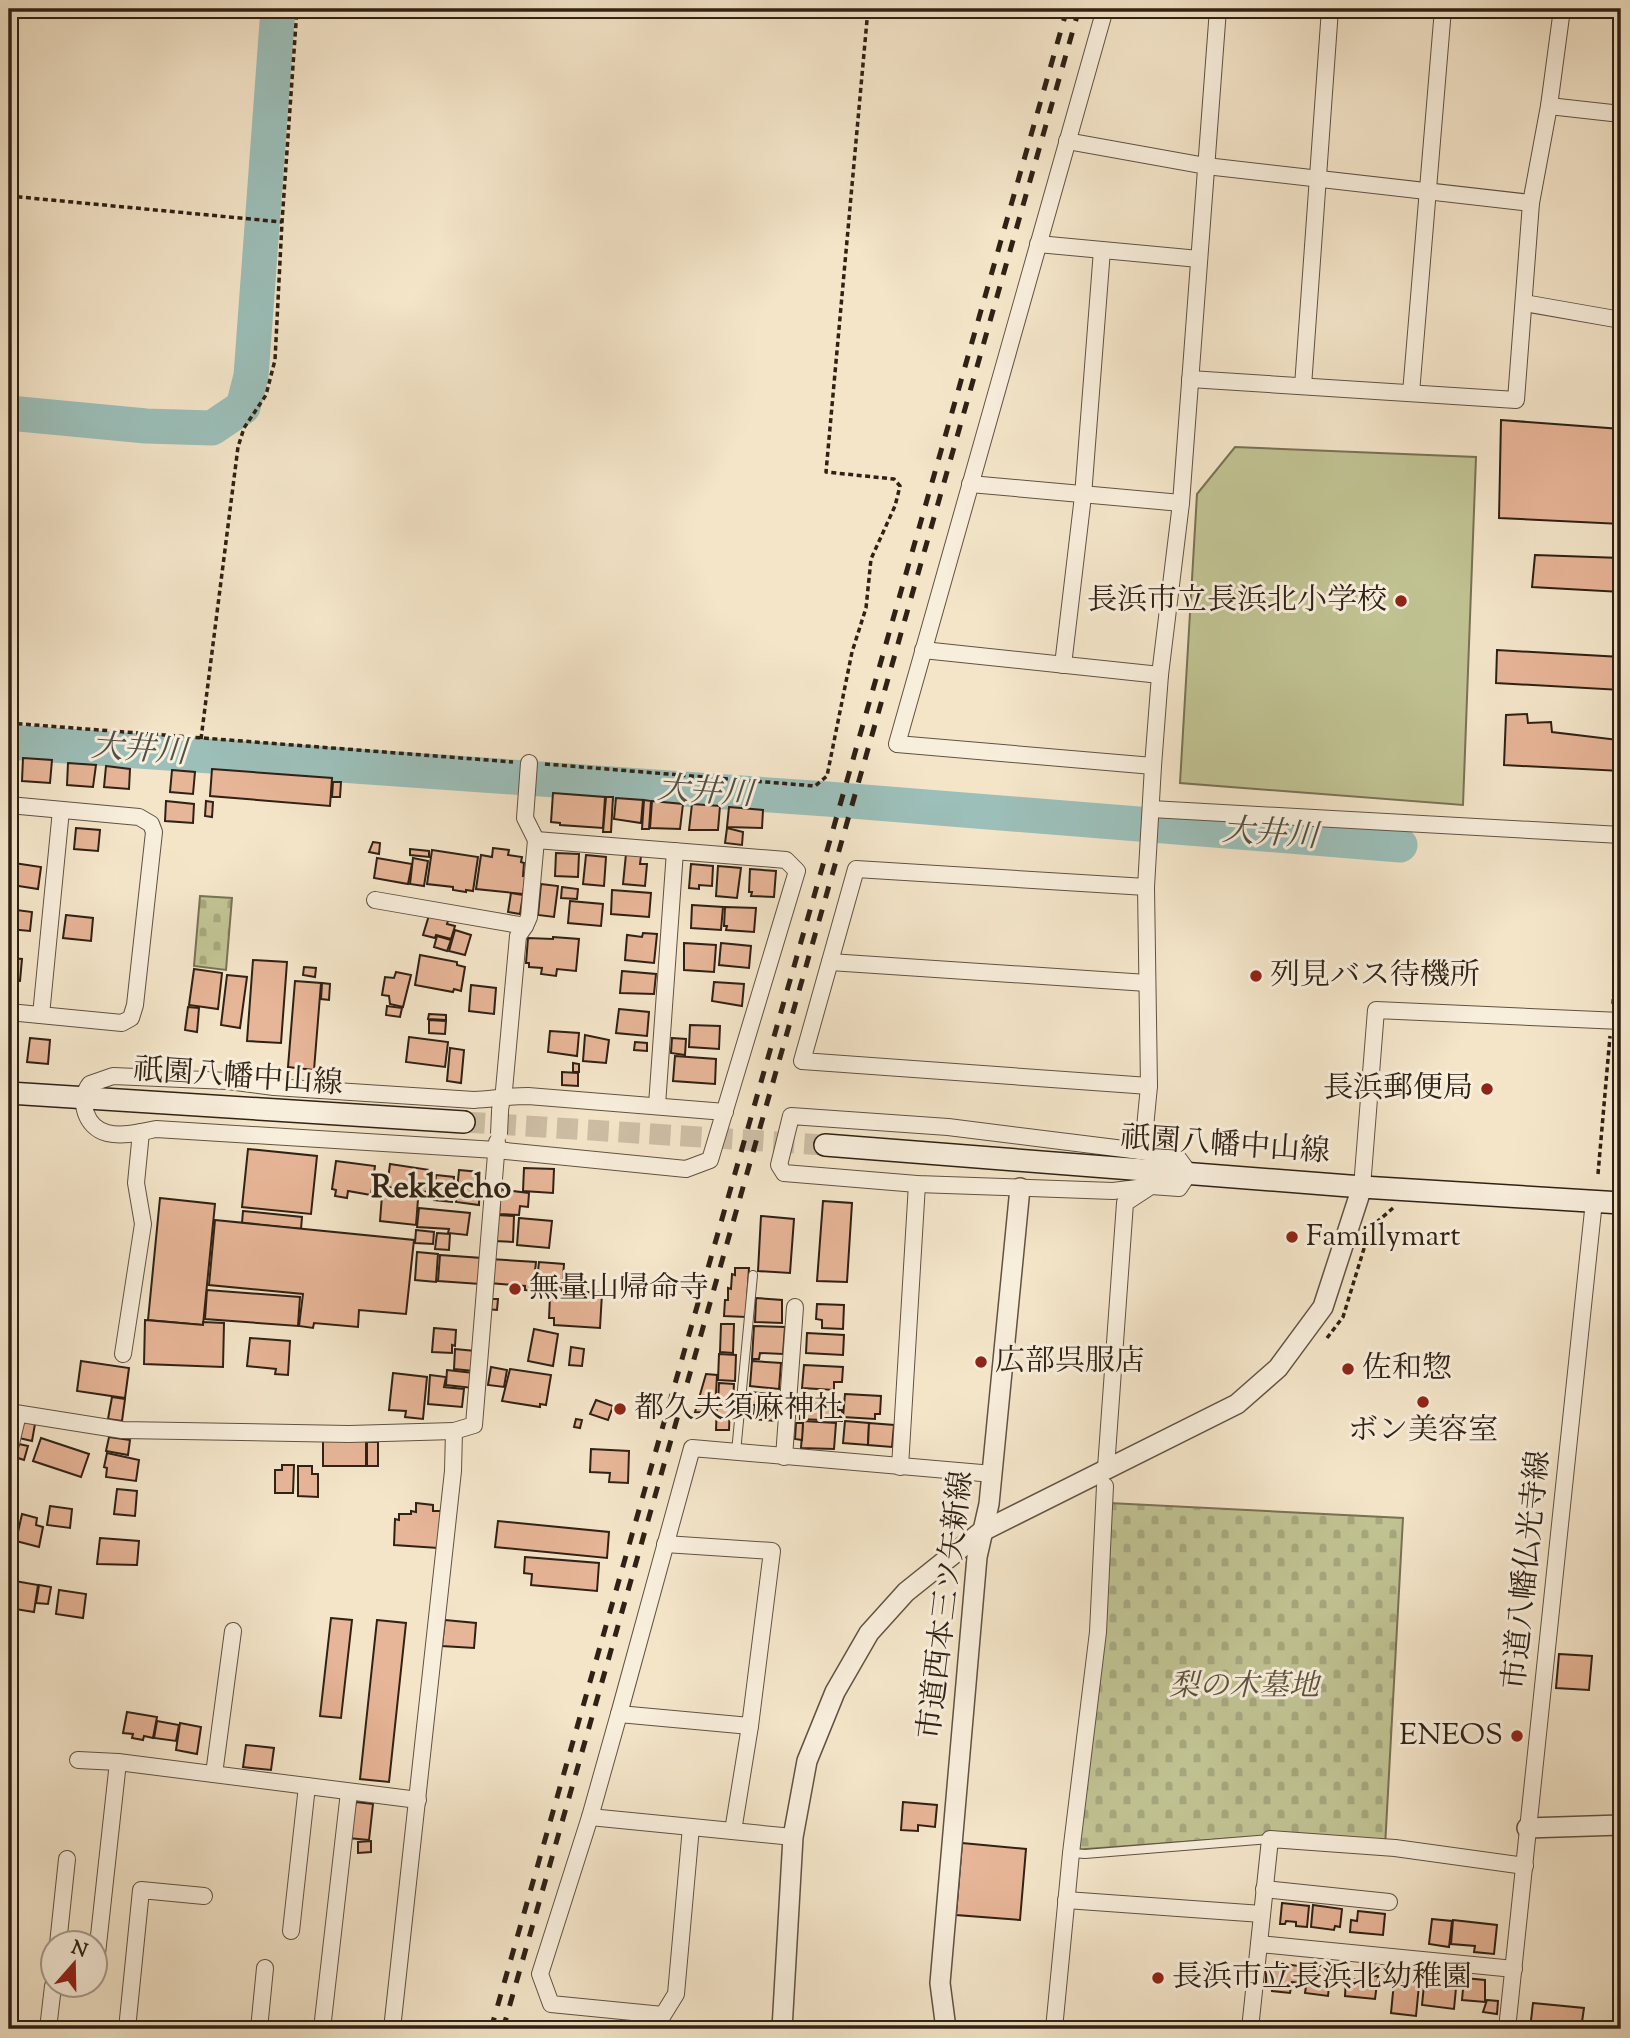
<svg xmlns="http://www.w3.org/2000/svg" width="1630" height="2038" viewBox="0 0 1630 2038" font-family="'Sorts Mill Goudy','Noto Serif JP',serif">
<defs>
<pattern id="cemetery-stones" width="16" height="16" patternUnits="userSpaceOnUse" patternTransform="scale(1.75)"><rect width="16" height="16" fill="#c1c393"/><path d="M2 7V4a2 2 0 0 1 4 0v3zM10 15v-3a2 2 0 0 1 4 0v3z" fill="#a6a77e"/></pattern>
</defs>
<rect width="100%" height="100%" fill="#f4e5c9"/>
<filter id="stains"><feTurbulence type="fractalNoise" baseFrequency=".00286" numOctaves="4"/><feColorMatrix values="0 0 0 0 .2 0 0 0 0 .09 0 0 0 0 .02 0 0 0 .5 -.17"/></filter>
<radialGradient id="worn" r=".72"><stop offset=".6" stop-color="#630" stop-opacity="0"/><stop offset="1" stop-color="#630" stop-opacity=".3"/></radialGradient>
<g fill="url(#cemetery-stones)" stroke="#787254" stroke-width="2">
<polygon points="200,896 232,898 226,970 194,966"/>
<polygon points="1109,1503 1403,1518 1385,1847 1280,1835 1073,1850"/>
</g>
<polygon fill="#c1c393" stroke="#787254" stroke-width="2" points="1235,447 1476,457 1463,805 1180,783 1197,494"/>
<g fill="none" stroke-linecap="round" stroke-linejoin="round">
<g stroke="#9cbfb9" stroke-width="35">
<polyline points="9,413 146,426 212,428 243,407 251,376 278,9"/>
<polyline points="9,742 827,799 1400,845"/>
</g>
</g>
<g fill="#e7b597" stroke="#2f2115" stroke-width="2">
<polygon points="1501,420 1621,429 1621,524 1499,518"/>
<polygon points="1535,555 1621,558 1621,592 1532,587"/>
<polygon points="1497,650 1621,657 1621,690 1496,683"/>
<polygon points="1527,714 1528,723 1551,722 1552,732 1618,740 1621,736 1621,771 1504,765 1506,715"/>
<polygon points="23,758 52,760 50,783 22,781"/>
<polygon points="68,763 96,765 93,787 67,785"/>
<polygon points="106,766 130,769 129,789 104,787"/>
<polygon points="212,769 332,778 330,806 210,796"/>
<polygon points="172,770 195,772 193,794 170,792"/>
<polygon points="333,782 341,782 340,797 332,797"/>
<polygon points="553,793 605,797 603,828 560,825 560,823 551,822"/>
<polygon points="606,797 613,797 611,832 603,832"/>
<polygon points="616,798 643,800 641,823 614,819"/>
<polygon points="644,800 651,801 649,829 642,829"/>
<polygon points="166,801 194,804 193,823 165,821"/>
<polygon points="206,801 213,802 212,817 205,816"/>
<polygon points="652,801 683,804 680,829 650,828"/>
<polygon points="692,804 720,806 718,830 689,830"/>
<polygon points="729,807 763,810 762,828 727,827"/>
<polygon points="76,828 100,830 98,851 74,849"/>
<polygon points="727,828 743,832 742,845 725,843"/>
<polygon points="373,842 380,843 379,854 369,852"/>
<polygon points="493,848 509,850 508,855 522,857 521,862 524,863 523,876 526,876 523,894 476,889 481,855 492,857"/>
<polygon points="410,849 429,851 429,857 410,855"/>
<polygon points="432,850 478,857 473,891 466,890 466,892 453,890 453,887 427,884"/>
<polygon points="556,853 579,854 578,877 555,876"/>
<polygon points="626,854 641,856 640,864 647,864 645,886 623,884"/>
<polygon points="586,855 606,857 604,886 583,884"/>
<polygon points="377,858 412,864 408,884 374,878"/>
<polygon points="413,858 428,861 424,886 410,884"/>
<polygon points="14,863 41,867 38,889 12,885"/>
<polygon points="691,864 713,866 712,886 699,885 699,889 689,888"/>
<polygon points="718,866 741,868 737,898 716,896"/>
<polygon points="750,869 776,871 774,897 751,896 752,892 749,892"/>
<polygon points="541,884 558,886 554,917 538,915"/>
<polygon points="562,887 578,889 577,899 561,898"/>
<polygon points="612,890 651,893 649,917 611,914"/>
<polygon points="511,893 523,895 520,914 508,912"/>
<polygon points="570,901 603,904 601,926 568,923"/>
<polygon points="692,905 723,907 721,930 691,928"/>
<polygon points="725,907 756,908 754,932 726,930 727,926 724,926"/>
<polygon points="9,909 32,912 30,931 9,929"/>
<polygon points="430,912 449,917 447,924 455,926 451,939 436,935 435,938 423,935"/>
<polygon points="66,915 93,918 91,941 63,938"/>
<polygon points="455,930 471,935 465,955 449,951"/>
<polygon points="643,933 657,934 654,963 625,960 627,935 642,937"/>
<polygon points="437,936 451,940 447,951 434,947"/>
<polygon points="553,937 579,939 576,971 557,969 556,976 541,974 542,968 529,967 529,963 526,963 528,938 553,939"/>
<polygon points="684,943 716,945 714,972 684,970"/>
<polygon points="721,943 751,946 749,968 719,965"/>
<polygon points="420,955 457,962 457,965 465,967 461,991 454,989 453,992 415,985"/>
<polygon points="9,958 22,959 20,981 9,980"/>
<polygon points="253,960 287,962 281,1043 247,1041"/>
<polygon points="304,967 316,968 315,977 303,975"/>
<polygon points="194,969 222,973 218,1009 189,1005"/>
<polygon points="622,971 656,974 654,994 620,993"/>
<polygon points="396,972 411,975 403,1007 390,1004 389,996 382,995 385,977 394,978"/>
<polygon points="227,975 247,977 240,1028 221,1025"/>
<polygon points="295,981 321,983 314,1070 288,1067"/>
<polygon points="714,982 744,984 742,1006 712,1001"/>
<polygon points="322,983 330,984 329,1000 321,999"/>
<polygon points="471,985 496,988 494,1014 469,1011"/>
<polygon points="387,1006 402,1008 400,1017 386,1015"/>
<polygon points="188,1007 199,1008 197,1032 185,1030"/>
<polygon points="619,1009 649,1012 647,1036 616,1033"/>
<polygon points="429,1014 446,1015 446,1020 428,1019"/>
<polygon points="429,1020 446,1021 445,1034 429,1033"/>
<polygon points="690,1025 720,1026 719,1049 689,1047"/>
<polygon points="550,1031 579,1033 577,1056 548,1052"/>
<polygon points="585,1035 609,1040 606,1063 583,1061"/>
<polygon points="409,1037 448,1042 445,1067 406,1062"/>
<polygon points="30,1038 50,1040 48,1064 27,1062"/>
<polygon points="672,1038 686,1039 685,1055 671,1053"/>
<polygon points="635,1042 647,1043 647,1051 634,1050"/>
<polygon points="450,1048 464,1050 461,1083 447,1081"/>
<polygon points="675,1056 716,1059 715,1084 673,1081"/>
<polygon points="573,1063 579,1064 579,1072 573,1072"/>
<polygon points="562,1072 578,1073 578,1086 562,1085"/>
<polygon points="248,1149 317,1156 311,1214 242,1207"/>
<polygon points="336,1161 375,1166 371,1195 348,1191 347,1198 335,1196 336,1190 332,1189"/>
<polygon points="390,1164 430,1170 427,1192 387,1187"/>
<polygon points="524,1168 554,1169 553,1193 523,1191"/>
<polygon points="459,1170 480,1172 479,1205 456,1202"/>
<polygon points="436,1175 454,1177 452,1202 434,1200"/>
<polygon points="497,1189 529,1193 528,1207 520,1206 519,1215 499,1214 500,1205 497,1205"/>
<polygon points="382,1195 418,1199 416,1225 380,1221"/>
<polygon points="160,1198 215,1204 203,1325 148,1320"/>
<polygon points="823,1201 852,1203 847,1282 817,1281"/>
<polygon points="419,1208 470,1213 467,1235 448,1233 449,1229 417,1227"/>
<polygon points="243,1211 302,1217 301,1229 242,1223"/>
<polygon points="496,1215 514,1216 513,1242 495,1241"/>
<polygon points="761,1216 794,1219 790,1273 758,1271"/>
<polygon points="519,1218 552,1221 549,1248 517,1245"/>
<polygon points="215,1220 414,1240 406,1314 359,1310 358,1327 314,1323 313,1328 299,1326 303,1294 209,1285"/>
<polygon points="416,1230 434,1232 433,1244 415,1243"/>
<polygon points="437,1233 450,1234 449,1250 435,1249"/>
<polygon points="417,1252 438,1254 436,1282 415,1280"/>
<polygon points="440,1255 482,1258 480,1284 438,1281"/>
<polygon points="490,1259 536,1262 534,1280 537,1280 539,1262 564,1264 563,1278 570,1279 569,1289 556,1288 556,1292 525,1290 525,1286 489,1283"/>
<polygon points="735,1268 749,1268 746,1317 724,1316 725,1300 728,1300 728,1288 731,1289 732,1274 735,1275"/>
<polygon points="207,1290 300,1297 298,1326 205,1319"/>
<polygon points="556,1290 602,1293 600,1328 554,1325 554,1318 549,1318 550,1297 555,1297"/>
<polygon points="756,1298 782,1300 782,1323 755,1322"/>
<polygon points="488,1299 498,1299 497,1310 487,1309"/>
<polygon points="817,1304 844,1305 843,1329 822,1328 822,1320 816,1319"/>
<polygon points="145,1320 203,1325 203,1322 224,1323 223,1367 144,1364"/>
<polygon points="721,1324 734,1324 733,1353 720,1352"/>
<polygon points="754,1326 785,1327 783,1354 760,1353 759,1359 752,1359"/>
<polygon points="434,1328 456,1330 455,1346 452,1345 452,1353 432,1352"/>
<polygon points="534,1329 558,1334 553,1366 528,1361"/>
<polygon points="807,1333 844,1335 843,1355 806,1353"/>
<polygon points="250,1338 290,1341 288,1375 275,1374 276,1369 247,1366"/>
<polygon points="571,1347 584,1349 582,1366 569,1365"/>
<polygon points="455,1349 475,1351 474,1371 454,1369"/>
<polygon points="719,1354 736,1355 735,1381 718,1380"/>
<polygon points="81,1361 129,1368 125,1398 77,1391"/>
<polygon points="752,1361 781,1363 779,1389 750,1386"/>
<polygon points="804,1365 843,1367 842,1382 834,1382 834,1390 802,1388"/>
<polygon points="491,1367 507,1370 504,1387 488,1385"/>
<polygon points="510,1369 551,1375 546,1405 540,1404 540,1407 502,1401"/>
<polygon points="447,1370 474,1373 473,1388 446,1385"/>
<polygon points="393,1373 427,1377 423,1419 405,1417 406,1411 389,1410"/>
<polygon points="706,1374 717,1375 715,1413 695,1412"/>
<polygon points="430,1375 446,1377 444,1387 464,1389 462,1407 428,1404"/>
<polygon points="719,1383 734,1384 733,1402 718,1401"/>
<polygon points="751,1392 778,1395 775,1421 753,1419 755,1405 750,1405"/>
<polygon points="845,1394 881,1396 880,1414 875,1414 875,1419 843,1417"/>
<polygon points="112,1397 125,1399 122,1421 108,1419"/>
<polygon points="810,1398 837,1399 837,1410 842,1410 842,1421 800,1419 801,1402 810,1403"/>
<polygon points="596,1400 613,1406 608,1420 590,1414"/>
<polygon points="717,1403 730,1404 729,1430 716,1430"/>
<polygon points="576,1419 582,1420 580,1428 574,1427"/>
<polygon points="22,1421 35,1424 32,1441 19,1438"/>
<polygon points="803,1421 836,1423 834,1449 801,1448"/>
<polygon points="845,1421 869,1423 868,1445 843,1443"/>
<polygon points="796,1423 803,1423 802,1440 795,1439"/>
<polygon points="869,1423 894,1425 892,1447 868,1445"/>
<polygon points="109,1437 130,1440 128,1455 106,1451"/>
<polygon points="41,1438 89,1454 81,1477 33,1461"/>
<rect x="323" y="1440" width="43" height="26"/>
<rect x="367" y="1442" width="11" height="24"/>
<polygon points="19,1444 28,1446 24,1460 15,1457"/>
<polygon points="591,1449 629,1451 628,1483 609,1482 610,1473 590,1472"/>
<polygon points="107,1453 139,1460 136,1481 106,1477 107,1468 104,1467"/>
<polygon points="282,1465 294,1465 293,1493 275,1493 275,1470 282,1470"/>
<polygon points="298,1466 312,1466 312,1474 318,1474 318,1497 298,1496"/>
<polygon points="117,1489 137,1491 135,1516 114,1514"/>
<polygon points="416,1503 433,1505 433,1511 441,1511 438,1548 394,1545 395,1519 399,1520 399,1514 411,1514 411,1511 416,1512"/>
<polygon points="50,1506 72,1509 70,1528 47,1525"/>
<polygon points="22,1514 37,1518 36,1525 43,1527 39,1547 16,1541"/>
<polygon points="498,1521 609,1532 607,1558 495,1547"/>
<polygon points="100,1538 139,1541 137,1565 97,1564"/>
<polygon points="525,1557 599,1563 597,1591 531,1585 532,1574 524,1573"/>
<polygon points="9,1580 38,1585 34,1612 9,1608"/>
<polygon points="39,1585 51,1587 48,1604 36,1603"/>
<polygon points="59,1590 86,1594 83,1618 56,1614"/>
<polygon points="331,1618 352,1620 341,1718 320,1716"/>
<polygon points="377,1620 406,1623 389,1782 360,1779"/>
<polygon points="445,1620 476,1623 474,1648 442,1646"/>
<polygon points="1559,1654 1592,1656 1589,1690 1556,1688"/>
<polygon points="127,1712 157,1717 153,1738 144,1736 143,1740 132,1738 133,1734 123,1733"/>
<polygon points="157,1721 179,1725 176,1741 154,1738"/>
<polygon points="180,1723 201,1727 197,1754 176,1750"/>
<polygon points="246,1745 274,1748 271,1770 243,1767"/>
<polygon points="356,1802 373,1804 369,1840 348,1838"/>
<polygon points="903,1802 937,1805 935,1827 918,1825 918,1831 901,1830"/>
<polygon points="371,1841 371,1852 358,1853 358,1842"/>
<polygon points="962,1843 1026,1849 1020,1920 956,1915"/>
<polygon points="1282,1903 1309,1906 1307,1927 1296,1926 1296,1922 1286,1921 1285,1924 1280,1924"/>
<polygon points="1313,1905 1342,1909 1340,1927 1335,1926 1334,1930 1311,1927"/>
<polygon points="1358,1911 1385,1914 1383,1935 1350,1932 1351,1920 1357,1921"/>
<polygon points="1432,1919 1452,1921 1449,1947 1429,1944"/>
<polygon points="1453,1920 1497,1925 1494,1954 1474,1952 1475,1946 1451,1944"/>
<polygon points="1277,1963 1306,1967 1304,1983 1292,1982 1290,1993 1272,1991 1272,1988 1266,1988 1266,1966 1276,1967"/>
<polygon points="1309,1965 1331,1967 1328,1996 1305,1993"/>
<polygon points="1361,1975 1378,1976 1375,1999 1345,1996 1346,1978 1360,1980"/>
<polygon points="1464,1978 1485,1980 1485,2002 1462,2000"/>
<polygon points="1394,1982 1419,1985 1416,2016 1391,2013"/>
<polygon points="1424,1985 1456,1988 1454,2009 1422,2005"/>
<polygon points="1487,2000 1498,2001 1497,2014 1483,2012"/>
<polygon points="1533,2003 1584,2008 1582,2022 1588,2023 1588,2029 1530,2029"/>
<polygon points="1409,2025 1447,2029 1408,2029"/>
</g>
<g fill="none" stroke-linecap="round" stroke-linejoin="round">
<polyline stroke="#cdbea5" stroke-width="21" stroke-dasharray="21 10" stroke-linecap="butt" points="464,1122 825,1145"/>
<defs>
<g id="service">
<polyline points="736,1452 753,1275"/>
<polyline points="1071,1853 1085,1854 1270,1839"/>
</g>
<g id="minor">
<polyline points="1105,9 897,744 1153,766"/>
<polyline points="1549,106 1621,114"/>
<polyline points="1067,141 1206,166 1531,203"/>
<polyline points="1038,244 1199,259"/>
<polyline points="1524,303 1621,320"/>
<polyline points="1190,379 1516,400 1531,203 1549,106 1562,9"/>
<polyline points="1303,386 1330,9"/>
<polyline points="1411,393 1443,9"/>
<polyline points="970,484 1181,503"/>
<polyline points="923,650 1160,675"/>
<polyline points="1063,665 1083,496 1102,250"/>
<polyline points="529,763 525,818 536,840"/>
<polyline points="9,805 139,817 151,824 154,832 135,1005 131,1018 122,1023 9,1012"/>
<polyline points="1151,809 1621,835"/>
<polyline points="1146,887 856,869 802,1061 1149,1086"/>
<polyline points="375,900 525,926"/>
<polyline points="830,962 1147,983"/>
<polyline points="41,1015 61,810"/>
<polyline points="657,1105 675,851"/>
<path d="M500,1112c0,-7 3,-15 4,-22l14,-154 7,-10 4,-9 7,-77 250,20 11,11 -87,289 -24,9 -190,-19 -340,-21c-15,3 -33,8 -49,4 -21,-5 -30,-33 -17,-49l23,-8 115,5 46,6 200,13c18,-1 36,-4 54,-4l197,16"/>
<polyline points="1140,1151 948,1127 791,1116 779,1165 784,1173 917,1184 1113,1191 1145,1187"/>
<polyline points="1362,1187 1376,1010 1621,1021"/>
<polyline points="123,1354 143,1224 136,1183 141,1132"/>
<polyline points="9,1412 122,1430 349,1434 454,1431"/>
<polyline points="9,1452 18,1414"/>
<polyline points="784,1457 795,1307"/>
<polyline points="900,1467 917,1184"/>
<polyline points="1106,1468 1125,1203 1151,1186 1179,1188 1189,1173 1178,1158 1140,1151 1144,1138 1149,1086 1146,887 1153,766 1160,675 1181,503 1218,9"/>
<polyline points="665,1544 772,1551 750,1726 733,1831"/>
<polyline points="619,1714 590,1817 540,1974 551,2004 663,2015 676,1994 691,1827"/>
<polyline points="750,1726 619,1714 692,1448 993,1474"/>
<polyline points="78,1760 118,1762 418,1800"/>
<polyline points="214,1774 233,1631"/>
<polyline points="590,1817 793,1837"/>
<polyline points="1264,1889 1389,1902"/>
<polyline points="1066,1900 1262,1914"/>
<polyline points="291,1931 307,1786"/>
<polyline points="58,1944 67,1859"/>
<polyline points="1259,1944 1514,1969"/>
<polyline points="96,1963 118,1762"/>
<polyline points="48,2029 53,1986"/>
<polyline points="127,2029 141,1890 204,1896"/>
<polyline points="259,2029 265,1968"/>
<polyline points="322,2029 349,1792"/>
<polyline points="392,2029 453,1471 454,1431 474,1425 497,1142"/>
<polyline points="1054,2029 1071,1853 1098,1632 1105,1486"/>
<polyline points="1250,2029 1270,1839 1395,1848 1525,1866"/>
<polyline points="1507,2029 1594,1201"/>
</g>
<g id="tertiary">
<polyline points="1527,1828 1621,1825"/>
<polyline points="782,2029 793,1837 807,1761 835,1692 869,1633 906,1592 981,1532 1237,1404 1278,1368 1323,1307 1362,1187"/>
<polyline points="946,2029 940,1983 977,1557 989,1504 1020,1188"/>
</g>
<g id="secondary">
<polyline points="9,1093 464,1122"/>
<polyline points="825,1145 1362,1187 1621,1203"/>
</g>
</defs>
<use href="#service" stroke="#605242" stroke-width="10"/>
<use href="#minor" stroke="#605242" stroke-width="18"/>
<use href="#tertiary" stroke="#605242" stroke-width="22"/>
<use href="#secondary" stroke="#2f2115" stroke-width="24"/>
<g stroke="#2f2115" stroke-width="3.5" stroke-dasharray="5 3.5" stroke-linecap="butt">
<polyline points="9,196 282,222"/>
<polyline points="9,723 513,762"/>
<polyline points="201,739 238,447 244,428 266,395 275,360 282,222 297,9"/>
<polyline points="545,764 815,786 827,776 852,652 866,608 871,559 895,506 900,486 894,479 826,472 868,9"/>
<polyline points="1613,1004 1621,895"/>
<polyline points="1598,1174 1610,1036"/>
<polyline points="1370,1228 1393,1208"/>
<polyline points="1327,1338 1343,1317 1366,1242"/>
</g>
<use href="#service" stroke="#f8eedc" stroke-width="8"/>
<use href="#minor" stroke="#f8eedc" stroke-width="16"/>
<use href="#tertiary" stroke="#f8eedc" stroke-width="19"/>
<use href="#secondary" stroke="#f8eedc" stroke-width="21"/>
<g stroke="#2f2115" stroke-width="5" stroke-dasharray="12 12" stroke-linecap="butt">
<polyline points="491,2029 1067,9"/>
<polyline points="503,2029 1079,9"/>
</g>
<defs>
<polyline id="minor-bridge" points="499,1134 500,1112"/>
</defs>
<use href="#minor-bridge" stroke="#605242" stroke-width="18" stroke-linecap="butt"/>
<use href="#minor-bridge" stroke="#f8eedc" stroke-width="16"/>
</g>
<g fill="#8f2418" stroke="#f8eedc" stroke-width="2.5">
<circle cx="1401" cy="601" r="7"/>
<circle cx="1256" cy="976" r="7"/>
<circle cx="1487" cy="1089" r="7"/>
<circle cx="1292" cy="1237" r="7"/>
<circle cx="515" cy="1289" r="7"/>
<circle cx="981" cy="1362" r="7"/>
<circle cx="1348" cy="1369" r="7"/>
<circle cx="1423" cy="1402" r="7"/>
<circle cx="620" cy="1409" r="7"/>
<circle cx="1517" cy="1736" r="7"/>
<circle cx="1158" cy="1978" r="7"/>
</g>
<g text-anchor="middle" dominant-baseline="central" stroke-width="6" stroke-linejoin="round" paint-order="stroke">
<g font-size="30" fill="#2f2115" stroke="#f8eedc" text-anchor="start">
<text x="1387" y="601" text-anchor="end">長浜市立長浜北小学校</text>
<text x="1270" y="976">列見バス待機所</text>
<text x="1473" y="1089" text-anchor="end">長浜郵便局</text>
<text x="1306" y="1237">Famillymart</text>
<text x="529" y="1289">無量山帰命寺</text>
<text x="995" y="1362">広部呉服店</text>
<text x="1362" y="1369">佐和惣</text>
<text x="634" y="1409">都久夫須麻神社</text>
<text x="1423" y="1431" text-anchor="middle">ボン美容室</text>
<text x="1503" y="1736" text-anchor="end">ENEOS</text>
<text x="1172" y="1978">長浜市立長浜北幼稚園</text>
</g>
<g font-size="30" fill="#2f2115" stroke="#f8eedc">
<text transform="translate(238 1078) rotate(4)">祇園八幡中山線</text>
<text transform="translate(1225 1146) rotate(4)">祇園八幡中山線</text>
<text transform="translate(1528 1570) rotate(-84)">市道八幡仏光寺線</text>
<text transform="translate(947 1605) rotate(-83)">市道西本三ツ矢新線</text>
</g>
<g font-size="30" font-style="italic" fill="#5b523b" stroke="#f8eedc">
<text x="1244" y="1687">梨の木墓地</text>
</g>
<g font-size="32" font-style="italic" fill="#505046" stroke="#f8eedc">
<text transform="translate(139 751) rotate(4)">大井川</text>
<text transform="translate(705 793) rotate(4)">大井川</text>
<text transform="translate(1270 835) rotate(4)">大井川</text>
</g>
<g font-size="33" font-weight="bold" fill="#2f2115" stroke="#f8eedc">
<text x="441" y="1189">Rekkecho</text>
</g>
</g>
<rect width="1630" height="2038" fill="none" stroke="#f4e5c9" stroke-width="35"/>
<rect x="10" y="10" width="1609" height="2017" fill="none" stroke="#2f2115" stroke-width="3.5"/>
<rect x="18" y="18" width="1595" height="2003" fill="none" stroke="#2f2115" stroke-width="2"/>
<g transform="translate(74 1964) rotate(20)"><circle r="33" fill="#f8eedc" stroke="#a89c8c" stroke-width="2"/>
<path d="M0-5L12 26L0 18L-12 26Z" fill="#8f2418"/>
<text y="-10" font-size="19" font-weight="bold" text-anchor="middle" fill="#2f2115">N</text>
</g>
<rect width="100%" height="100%" filter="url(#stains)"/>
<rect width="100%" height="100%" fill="url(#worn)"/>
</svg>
